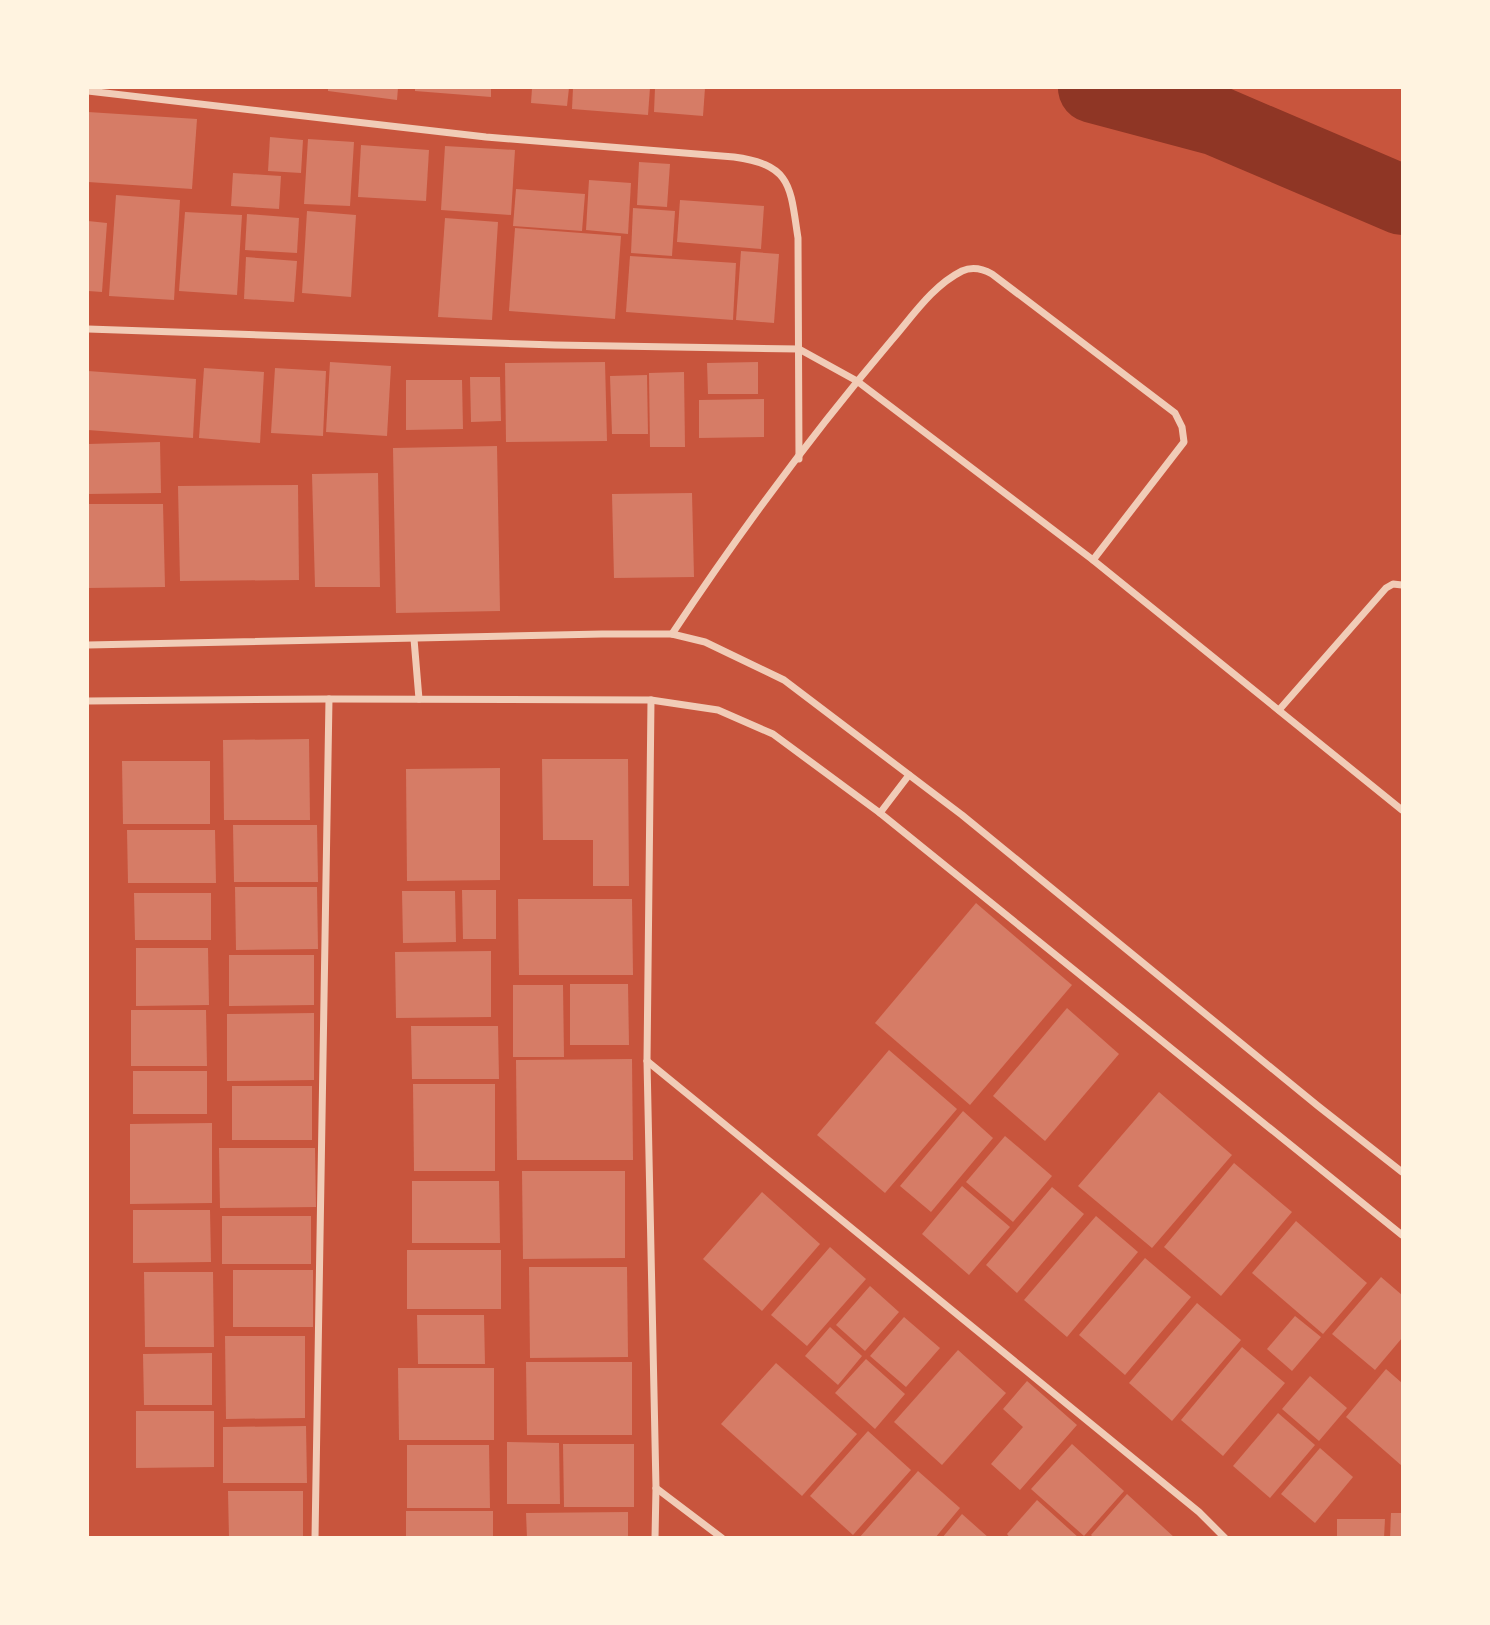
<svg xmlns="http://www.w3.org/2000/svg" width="1490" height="1625" viewBox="0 0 1490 1625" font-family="'PT Serif',serif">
<rect width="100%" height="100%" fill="#c8553d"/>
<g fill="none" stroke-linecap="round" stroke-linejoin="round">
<polyline stroke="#8f3625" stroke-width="70" points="1093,88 1217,121 1402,200"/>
</g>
<g fill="#d67c66">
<polygon points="328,88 398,88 397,100 328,91"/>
<polygon points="415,88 491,88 491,97 415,91"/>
<polygon points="532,88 569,88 567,106 531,103"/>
<polygon points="573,88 650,88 648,115 572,109"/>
<polygon points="655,88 705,88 703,116 654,112"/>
<polygon points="88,112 197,119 192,189 88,182"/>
<polygon points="270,137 303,140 301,173 268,171"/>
<polygon points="308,139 354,142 350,206 304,204"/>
<polygon points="361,145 429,150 426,201 358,197"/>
<polygon points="445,146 515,150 511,215 441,210"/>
<polygon points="639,162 670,164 667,207 637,205"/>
<polygon points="233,173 281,176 279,209 231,206"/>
<polygon points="589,180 631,183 628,234 586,230"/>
<polygon points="516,189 585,194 582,231 513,226"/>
<polygon points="116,195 180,200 174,300 109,296"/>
<polygon points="680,200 764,206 761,249 677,242"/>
<polygon points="633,208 675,211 672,256 631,253"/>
<polygon points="307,211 356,215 351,297 302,293"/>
<polygon points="185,212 242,215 237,295 179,291"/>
<polygon points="247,214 299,218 297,253 245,250"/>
<polygon points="445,218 498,222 492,320 438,317"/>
<polygon points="88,221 107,223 102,292 88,291"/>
<polygon points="515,228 621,236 615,319 509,311"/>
<polygon points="741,251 779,254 774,323 736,320"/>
<polygon points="630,256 736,263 733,320 626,312"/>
<polygon points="246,257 297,261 294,302 244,299"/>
<polygon points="330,362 391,366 387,436 326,432"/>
<polygon points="605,362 607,441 506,442 505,363"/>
<polygon points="758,362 758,394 708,394 707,363"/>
<polygon points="204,368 264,372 260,443 199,438"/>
<polygon points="275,368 326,371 323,436 271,433"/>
<polygon points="88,371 196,379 193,438 88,430"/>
<polygon points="684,372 685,447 650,447 649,373"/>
<polygon points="647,375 648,434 612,434 610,376"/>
<polygon points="470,377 500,377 501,421 471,422"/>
<polygon points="406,380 462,380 463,429 406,430"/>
<polygon points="764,399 764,437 699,438 699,400"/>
<polygon points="160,442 161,493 88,494 88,444"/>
<polygon points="497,446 500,611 396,613 393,448"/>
<polygon points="378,473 380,587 315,587 312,474"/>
<polygon points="298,485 299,580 180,581 178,486"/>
<polygon points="692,493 694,577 614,578 612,494"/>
<polygon points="88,504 163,504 165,587 88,588"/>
<polygon points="309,739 310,820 224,820 223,740"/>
<polygon points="542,759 628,759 629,886 593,886 593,840 543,840"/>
<polygon points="122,761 210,761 210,824 123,824"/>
<polygon points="500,768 500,880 407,881 406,769"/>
<polygon points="233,825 317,825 318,882 234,882"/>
<polygon points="127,830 215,830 216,883 128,883"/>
<polygon points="235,887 317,887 318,949 236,950"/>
<polygon points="462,890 496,890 496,939 463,939"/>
<polygon points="402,891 455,891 456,942 403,943"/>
<polygon points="134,893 211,893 211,940 135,940"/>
<polygon points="518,899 632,899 633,975 519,975"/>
<polygon points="976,903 1072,985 970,1105 875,1023"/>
<polygon points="136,948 208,948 209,1005 136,1006"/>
<polygon points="491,951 491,1017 396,1018 395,952"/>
<polygon points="229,955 314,955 314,1005 229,1006"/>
<polygon points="570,984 628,984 629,1045 570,1045"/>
<polygon points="513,985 563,985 564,1057 513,1057"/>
<polygon points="1067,1008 1119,1054 1045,1141 993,1096"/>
<polygon points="131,1010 206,1010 207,1066 131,1066"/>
<polygon points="314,1013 314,1080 227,1081 227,1014"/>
<polygon points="411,1026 498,1026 499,1079 412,1079"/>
<polygon points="889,1050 957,1109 885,1193 817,1135"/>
<polygon points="632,1059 633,1160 517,1160 516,1060"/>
<rect x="133" y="1071" width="74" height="43"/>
<polygon points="413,1084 495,1084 495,1171 414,1171"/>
<rect x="232" y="1086" width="80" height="54"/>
<polygon points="1159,1092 1232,1155 1152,1248 1078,1186"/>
<polygon points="963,1111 993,1138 931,1212 900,1186"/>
<polygon points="212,1123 212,1203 130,1204 130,1124"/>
<polygon points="1005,1136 1052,1176 1013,1222 966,1182"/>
<polygon points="219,1148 315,1148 316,1207 220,1208"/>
<polygon points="1234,1163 1292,1212 1221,1296 1164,1247"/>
<polygon points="522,1171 625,1171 625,1258 523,1259"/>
<polygon points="412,1181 499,1181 500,1243 412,1243"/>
<polygon points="962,1186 1010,1227 969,1275 922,1234"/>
<polygon points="1052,1187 1084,1214 1017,1293 986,1265"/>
<polygon points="762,1192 820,1244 762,1311 703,1259"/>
<polygon points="133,1210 210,1210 211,1262 133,1263"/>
<rect x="222" y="1216" width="89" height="48"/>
<polygon points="1096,1216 1138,1252 1067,1337 1024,1300"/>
<polygon points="1296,1221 1367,1283 1323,1334 1252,1273"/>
<polygon points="830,1247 866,1279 807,1346 771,1315"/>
<rect x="407" y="1250" width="94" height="59"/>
<polygon points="1145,1258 1191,1297 1125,1375 1079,1335"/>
<polygon points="529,1267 627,1267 628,1357 530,1358"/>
<rect x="233" y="1270" width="80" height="57"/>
<polygon points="144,1272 213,1272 214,1347 145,1347"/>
<polygon points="1381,1277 1402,1295 1402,1338 1375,1370 1332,1334"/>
<polygon points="870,1286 899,1312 865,1351 836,1325"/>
<polygon points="1197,1303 1241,1340 1172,1421 1129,1383"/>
<polygon points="417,1315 484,1315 485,1364 418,1364"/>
<polygon points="1295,1316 1321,1337 1292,1371 1267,1349"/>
<polygon points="904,1317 940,1348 906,1387 870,1356"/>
<polygon points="830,1327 862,1356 838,1385 805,1356"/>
<polygon points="225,1336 305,1336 305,1418 226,1419"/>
<polygon points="1242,1347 1285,1383 1223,1456 1181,1420"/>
<polygon points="958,1350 1006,1393 942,1465 894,1422"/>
<polygon points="212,1353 212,1405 144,1405 143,1354"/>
<polygon points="866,1359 905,1394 875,1429 835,1393"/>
<polygon points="526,1362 632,1362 632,1435 527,1435"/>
<polygon points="776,1363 857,1434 802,1496 721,1424"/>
<polygon points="398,1368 494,1368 494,1440 399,1440"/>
<polygon points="1386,1369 1402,1383 1402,1466 1346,1417"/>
<polygon points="1310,1376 1347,1408 1319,1441 1282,1409"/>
<polygon points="1027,1381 1077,1425 1020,1490 991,1464 1023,1427 1003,1409"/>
<polygon points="136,1411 214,1411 214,1467 136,1468"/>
<polygon points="1278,1413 1315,1445 1270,1498 1233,1466"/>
<polygon points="306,1426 307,1483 223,1483 223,1427"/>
<polygon points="868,1431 911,1470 853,1535 810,1496"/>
<polygon points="507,1442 559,1443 560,1504 507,1504"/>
<polygon points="563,1444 634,1444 634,1507 564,1507"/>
<polygon points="1072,1444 1124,1491 1084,1536 1031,1489"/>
<polygon points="407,1445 489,1445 490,1508 407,1508"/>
<polygon points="1320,1448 1353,1477 1315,1523 1281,1494"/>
<polygon points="918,1471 960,1508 935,1538 859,1538"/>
<polygon points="228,1491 303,1491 303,1538 229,1538"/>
<polygon points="1127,1494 1175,1538 1094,1538 1091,1535"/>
<polygon points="1037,1500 1079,1538 1010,1538 1007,1534"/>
<rect x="406" y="1511" width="87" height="27"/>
<polygon points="628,1512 628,1538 527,1538 526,1513"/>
<polygon points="1391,1513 1402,1513 1402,1538 1390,1538"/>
<polygon points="962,1514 989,1538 942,1538"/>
<polygon points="1337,1519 1385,1519 1384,1538 1337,1538"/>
</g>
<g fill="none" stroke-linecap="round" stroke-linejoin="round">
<g stroke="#f1ccb7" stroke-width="7">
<path d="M88,91l398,46 248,20c58,8 56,29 64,81l1,221"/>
<polyline points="88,329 555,345 799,349 857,381 1093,560 1402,810"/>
<path d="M672,634c67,-101 140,-200 219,-293 21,-24 41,-55 71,-70 11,-5 21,-2 30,3l183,139 7,14 2,15 -91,118"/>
<polyline points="414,639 419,699"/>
<polyline points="88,645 602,634 672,634 705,642 784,680 962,815 1318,1106 1402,1172"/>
<polyline points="651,700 647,1061 656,1488 655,1538"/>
<polyline points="88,701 329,699 651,700 718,710 773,734 880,813 1402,1235"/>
<polyline points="1279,710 1386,588 1393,584 1402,585"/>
<polyline points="880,813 909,775"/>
<polyline points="647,1061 1199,1512 1225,1538"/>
<polyline points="656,1488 722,1538"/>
<polyline points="315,1538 329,699"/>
</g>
</g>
<rect width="1490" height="1625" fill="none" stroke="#fff3e0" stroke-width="178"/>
</svg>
